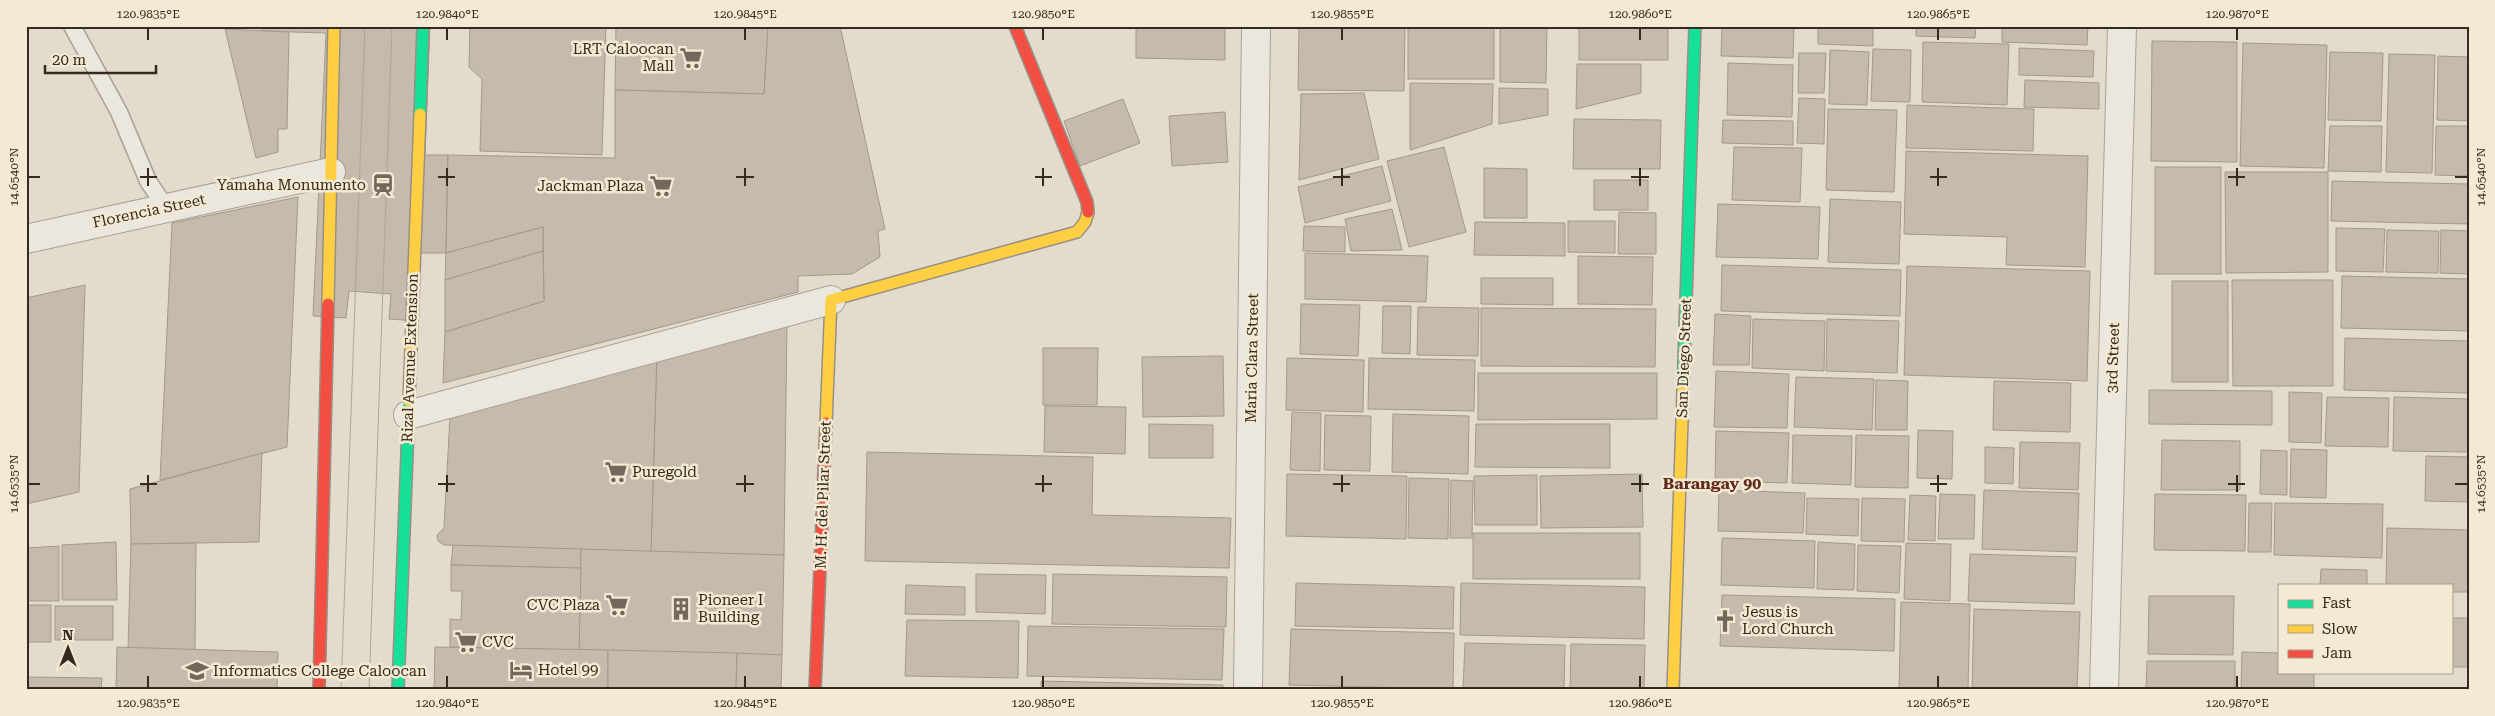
<svg xmlns="http://www.w3.org/2000/svg" width="2495" height="716" viewBox="0 0 2495 716" font-family="'Roboto Serif',serif">
<rect width="100%" height="100%" fill="#e3dccc"/>
<g fill="#c6baad" stroke="#a3988c">
<polygon points="262,26 430,26 425,155 448,155 446,253 420,253 417,321 389,319 391,294 349,291 346,318 313,316 326,33 262,31"/>
<polygon points="470,26 606,26 602,155 480,151 482,79 469,67"/>
<polygon points="616,26 768,26 764,94 615,90"/>
<polygon points="768,26 840,26 885,229 878,231 880,257 852,274 798,276 798,292 443,383 445,332 544,301 543,227 446,253 448,155 615,158 615,90 764,94"/>
<polygon points="1136,26 1225,26 1225,60 1136,58"/>
<polygon points="1299,26 1405,26 1404,91 1298,90"/>
<rect x="1408" y="26" width="86" height="53"/>
<polygon points="1500,26 1547,26 1546,83 1500,82"/>
<rect x="1579" y="26" width="89" height="34"/>
<polygon points="1722,26 1794,26 1793,58 1721,56"/>
<polygon points="1818,26 1873,26 1873,46 1818,44"/>
<polygon points="1916,26 1976,26 1975,38 1916,36"/>
<polygon points="2002,26 2088,26 2087,45 2002,42"/>
<polygon points="225,29 289,32 287,129 278,129 278,152 256,158"/>
<polygon points="2152,41 2237,42 2237,162 2151,161"/>
<polygon points="1923,42 2009,44 2007,105 1922,102"/>
<polygon points="2243,43 2327,45 2324,168 2240,166"/>
<polygon points="2019,48 2094,51 2093,77 2019,75"/>
<polygon points="1873,49 1911,50 1910,102 1871,101"/>
<polygon points="1830,50 1869,52 1867,105 1829,104"/>
<polygon points="2330,52 2383,53 2381,121 2328,120"/>
<polygon points="1799,53 1826,53 1824,93 1798,93"/>
<polygon points="2389,54 2435,55 2432,173 2386,172"/>
<polygon points="2438,56 2469,57 2469,121 2437,120"/>
<polygon points="1728,63 1793,65 1792,117 1727,115"/>
<polygon points="1577,64 1641,64 1641,93 1576,109"/>
<polygon points="2025,80 2099,83 2099,109 2024,107"/>
<polygon points="1410,83 1493,84 1492,124 1410,150"/>
<polygon points="1499,88 1548,89 1548,115 1499,124"/>
<polygon points="1364,93 1379,159 1299,180 1301,94"/>
<polygon points="1799,98 1825,99 1824,144 1797,143"/>
<polygon points="1123,99 1140,143 1080,166 1064,121"/>
<polygon points="1907,105 2034,109 2033,151 1906,148"/>
<polygon points="1828,109 1897,110 1894,192 1826,190"/>
<polygon points="1225,112 1228,162 1172,166 1169,116"/>
<polygon points="1574,119 1661,120 1660,169 1573,169"/>
<polygon points="1723,120 1793,121 1793,145 1722,143"/>
<polygon points="2330,126 2382,126 2381,172 2328,171"/>
<polygon points="2436,126 2469,126 2469,176 2435,175"/>
<polygon points="1444,147 1466,232 1409,247 1387,161"/>
<polygon points="1734,147 1802,148 1800,202 1732,200"/>
<polygon points="1906,151 2088,156 2085,267 2006,265 2007,237 1904,234"/>
<polygon points="1382,166 1391,201 1305,223 1298,187"/>
<rect x="2155" y="167" width="66" height="107"/>
<polygon points="1484,168 1527,169 1527,218 1484,218"/>
<polygon points="2225,172 2328,172 2328,272 2226,273"/>
<rect x="1594" y="180" width="54" height="30"/>
<polygon points="2332,181 2469,184 2469,224 2331,221"/>
<polygon points="298,197 287,447 160,480 172,223"/>
<polygon points="1830,199 1901,202 1899,264 1828,262"/>
<polygon points="1718,204 1820,207 1818,259 1716,257"/>
<polygon points="1392,209 1402,250 1351,251 1345,219"/>
<polygon points="1619,212 1656,213 1656,254 1618,254"/>
<polygon points="1568,221 1615,221 1615,253 1568,252"/>
<polygon points="1475,222 1565,223 1565,256 1474,255"/>
<polygon points="1304,226 1345,227 1345,252 1303,251"/>
<polygon points="543,227 543,251 445,280 446,253"/>
<polygon points="2336,228 2385,229 2383,272 2336,271"/>
<polygon points="2387,230 2439,231 2438,273 2386,272"/>
<polygon points="2441,230 2469,231 2469,274 2440,273"/>
<polygon points="543,251 544,301 445,332 445,280"/>
<polygon points="1305,253 1428,256 1426,302 1305,299"/>
<polygon points="1578,256 1653,257 1652,305 1578,304"/>
<polygon points="1722,265 1901,270 1900,316 1721,311"/>
<polygon points="1907,266 2090,271 2087,381 1904,375"/>
<polygon points="2342,276 2469,279 2469,331 2341,328"/>
<polygon points="1481,278 1553,278 1553,305 1481,304"/>
<polygon points="2232,280 2333,280 2333,386 2233,386"/>
<rect x="2172" y="281" width="56" height="101"/>
<polygon points="85,285 79,492 26,504 26,298"/>
<polygon points="1301,304 1360,305 1358,356 1300,354"/>
<polygon points="1383,306 1411,306 1410,354 1382,353"/>
<polygon points="1418,307 1479,308 1478,356 1417,355"/>
<polygon points="1481,308 1656,309 1655,367 1481,366"/>
<polygon points="1715,314 1751,316 1749,365 1713,365"/>
<polygon points="1753,319 1825,321 1824,371 1752,368"/>
<polygon points="1827,319 1899,321 1897,373 1826,371"/>
<polygon points="787,320 784,555 651,552 657,351"/>
<polygon points="2345,338 2469,341 2469,393 2344,390"/>
<polygon points="1043,348 1098,348 1097,405 1043,405"/>
<polygon points="657,351 651,552 444,545 438,541 437,535 444,528 450,416"/>
<polygon points="1223,356 1224,416 1143,417 1142,357"/>
<polygon points="1287,358 1364,360 1363,412 1286,410"/>
<polygon points="1369,358 1475,360 1474,411 1368,409"/>
<polygon points="1716,371 1789,374 1787,428 1714,427"/>
<polygon points="1478,373 1657,373 1657,419 1478,420"/>
<polygon points="1796,377 1874,379 1872,430 1794,427"/>
<polygon points="1876,380 1908,381 1907,430 1875,430"/>
<polygon points="1994,381 2071,383 2070,432 1993,430"/>
<polygon points="2149,390 2272,391 2272,425 2149,424"/>
<polygon points="2289,392 2322,393 2321,443 2289,442"/>
<polygon points="2327,397 2389,398 2388,447 2325,446"/>
<polygon points="2394,397 2469,399 2469,452 2393,451"/>
<polygon points="1045,406 1126,407 1125,454 1044,452"/>
<polygon points="1292,412 1321,413 1320,471 1290,470"/>
<polygon points="1393,414 1469,416 1468,474 1392,472"/>
<polygon points="1325,415 1371,416 1370,471 1324,470"/>
<polygon points="1149,424 1213,425 1213,458 1149,458"/>
<polygon points="1476,424 1610,424 1610,468 1475,467"/>
<polygon points="1918,430 1953,431 1952,479 1917,478"/>
<polygon points="1716,431 1789,433 1787,483 1715,481"/>
<polygon points="1793,435 1852,436 1851,485 1792,483"/>
<polygon points="1856,435 1909,436 1908,488 1855,487"/>
<polygon points="2162,440 2240,441 2240,490 2161,490"/>
<polygon points="2020,442 2080,443 2078,490 2019,488"/>
<polygon points="1985,447 2014,448 2013,484 1985,483"/>
<polygon points="2291,449 2327,450 2326,498 2290,497"/>
<polygon points="2261,450 2287,451 2287,495 2260,494"/>
<polygon points="867,452 1093,457 1092,515 1231,518 1229,568 865,561"/>
<polygon points="262,453 259,542 131,544 130,489"/>
<polygon points="2426,456 2469,457 2469,502 2425,501"/>
<polygon points="1287,474 1407,476 1406,539 1286,536"/>
<polygon points="1642,474 1643,527 1541,528 1540,476"/>
<polygon points="1537,475 1537,525 1475,525 1474,476"/>
<polygon points="1409,478 1449,479 1448,539 1408,538"/>
<polygon points="1451,480 1473,481 1472,538 1450,538"/>
<polygon points="1719,490 1805,493 1803,533 1718,531"/>
<polygon points="1984,490 2079,493 2077,552 1982,549"/>
<polygon points="1940,494 1975,495 1974,539 1938,539"/>
<polygon points="2155,494 2246,495 2245,551 2154,550"/>
<polygon points="1910,495 1936,496 1935,541 1908,540"/>
<polygon points="1807,498 1859,499 1858,536 1806,534"/>
<polygon points="1862,498 1905,499 1904,542 1861,541"/>
<polygon points="2249,503 2272,503 2271,552 2248,552"/>
<polygon points="2275,503 2383,504 2382,558 2274,555"/>
<polygon points="2387,528 2469,530 2469,592 2451,592 2451,585 2386,585"/>
<rect x="1473" y="533" width="167" height="46"/>
<polygon points="1722,538 1815,541 1814,588 1721,585"/>
<polygon points="116,542 117,600 62,600 62,545"/>
<polygon points="1818,542 1855,544 1854,590 1817,589"/>
<polygon points="196,543 195,650 128,648 131,544"/>
<polygon points="1906,543 1951,544 1950,601 1904,599"/>
<polygon points="453,545 581,549 581,568 451,565"/>
<polygon points="1858,545 1901,546 1899,593 1857,591"/>
<polygon points="59,546 59,601 26,601 26,548"/>
<polygon points="581,549 784,555 782,655 579,650"/>
<polygon points="1970,554 2076,557 2074,604 1968,601"/>
<polygon points="451,565 581,568 579,650 450,647 450,619 461,620 462,591 451,591"/>
<polygon points="2321,569 2367,570 2367,585 2320,585"/>
<polygon points="976,574 1046,575 1045,614 976,612"/>
<polygon points="1053,574 1227,577 1226,627 1052,624"/>
<polygon points="1296,583 1454,587 1453,629 1295,626"/>
<polygon points="1461,583 1645,587 1644,639 1460,635"/>
<polygon points="906,585 965,587 965,615 905,614"/>
<polygon points="1722,595 1895,599 1894,651 1720,646"/>
<polygon points="2149,596 2234,596 2233,655 2148,654"/>
<polygon points="1901,602 1970,604 1968,690 1899,690"/>
<rect x="26" y="605" width="25" height="37"/>
<rect x="55" y="606" width="58" height="34"/>
<polygon points="1974,609 2080,612 2077,690 1972,690"/>
<rect x="2451" y="618" width="18" height="49"/>
<polygon points="907,620 1019,621 1018,678 905,676"/>
<polygon points="1028,626 1224,629 1222,680 1027,676"/>
<polygon points="1291,629 1454,633 1453,689 1289,685"/>
<polygon points="1465,643 1565,645 1564,690 1463,690"/>
<polygon points="1571,644 1645,645 1644,690 1570,689"/>
<polygon points="117,647 278,652 277,690 116,690"/>
<polygon points="435,647 608,650 608,690 434,690"/>
<polygon points="608,650 737,653 736,690 608,690"/>
<polygon points="2242,652 2279,653 2279,672 2314,672 2314,690 2241,690"/>
<polygon points="737,653 782,655 781,690 736,690"/>
<polygon points="2147,661 2235,661 2235,690 2146,690"/>
<polygon points="27,677 102,678 101,690 27,690"/>
<polygon points="1041,681 1223,685 1223,690 1041,690"/>
</g>
<g fill="none" stroke-linecap="round" stroke-linejoin="round">
<defs>
<polyline id="lane" points="72,26 119,112 148,181 166,208"/>
<g id="street">
<polyline points="26,239 331,172"/>
<polyline points="408,415 831,300"/>
<polyline points="1248,690 1256,26"/>
<polyline points="2104,690 2122,26"/>
</g>
<g id="fast">
<polyline points="420,114 423,26"/>
<polyline points="1683,391 1695,26"/>
<polyline points="398,690 409,401"/>
</g>
<g id="slow">
<polyline points="328,304 334,26"/>
<polyline points="409,401 420,114"/>
<polyline points="826,423 831,300 1077,232 1085,222 1088,212"/>
<polyline points="1673,690 1683,391"/>
</g>
<g id="jam">
<polyline points="1015,26 1087,202 1088,212"/>
<polyline points="319,690 328,304"/>
<polyline points="815,690 826,423"/>
</g>
</defs>
<use href="#lane" stroke="#a8a196" stroke-width="19"/>
<use href="#street" stroke="#a8a196" stroke-width="30"/>
<use href="#fast" stroke="#989085" stroke-width="14"/>
<use href="#slow" stroke="#989085" stroke-width="14"/>
<use href="#jam" stroke="#989085" stroke-width="14"/>
<use href="#lane" stroke="#ebe7de" stroke-width="16"/>
<use href="#street" stroke="#ebe7de" stroke-width="28"/>
<use href="#fast" stroke="#16e098" stroke-width="11"/>
<use href="#slow" stroke="#ffcf43" stroke-width="11"/>
<use href="#jam" stroke="#f24e42" stroke-width="11"/>
<g stroke="#aaa69e" stroke-width="1">
<polyline points="341,690 365,26"/>
<polyline points="369,690 392,26"/>
</g>
</g>
<path fill="none" stroke="#36291e" stroke-width="2" d="M148,28v12M447,28v12M745,28v12M1043,28v12M1342,28v12M1640,28v12M1938,28v12M2237,28v12M148,168v18M447,168v18M745,168v18M1043,168v18M1342,168v18M1640,168v18M1938,168v18M2237,168v18M28,177h12M140,177h17M438,177h17M736,177h18M1035,177h17M1333,177h17M1631,177h18M1930,177h17M2228,177h17M2455,177h13M148,475v17M447,475v17M745,475v17M1043,475v17M1342,475v17M1640,475v17M1938,475v17M2237,475v17M28,484h12M140,484h17M438,484h17M736,484h18M1035,484h17M1333,484h17M1631,484h18M1930,484h17M2228,484h17M2455,484h13M148,676v12M447,676v12M745,676v12M1043,676v12M1342,676v12M1640,676v12M1938,676v12M2237,676v12"/>
<defs>
<symbol id="supermarket-bare" viewBox="-9 -9 18 18"><path d="M-6-5.5h2.5l.6 2H6L4.5 2H-2.5L-4.4-4H-6ZM-1.5 3.2a1.3 1.3 0 1 0 .1 0ZM3 3.2a1.3 1.3 0 1 0 .1 0Z" fill="#73685b" stroke="#f4e9d2" stroke-width="2.5" paint-order="stroke"/></symbol>
<symbol id="station-bare" viewBox="-9 -9 18 18"><path d="M-3-6H3Q5-6 5-4V2Q5 4 3 4L4.5 6H3L1.5 4h-3L-3 6H-4.5L-3 4Q-5 4-5 2V-4Q-5-6-3-6ZM-3.5-4v3h7v-3ZM-3.5 1v1.5H-2V1ZM2 1v1.5H3.5V1Z" fill="#73685b" stroke="#f4e9d2" stroke-width="2.5" paint-order="stroke"/></symbol>
<symbol id="building-bare" viewBox="-9 -9 18 18"><path d="M-4-6H4V6H1V3H-1V6H-4ZM-2.5-4.3h1.7v1.8h-1.7ZM.8-4.3h1.7v1.8H.8ZM-2.5-1h1.7V.8h-1.7ZM.8-1h1.7V.8H.8Z" fill="#73685b" stroke="#f4e9d2" stroke-width="2.5" paint-order="stroke"/></symbol>
<symbol id="church-bare" viewBox="-9 -9 18 18"><path d="M-1.2-6h2.4v3.5h3.3v2.4h-3.3V6h-2.4V-.1h-3.3v-2.4h3.3Z" fill="#73685b" stroke="#f4e9d2" stroke-width="2.5" paint-order="stroke"/></symbol>
<symbol id="hotel-bare" viewBox="-9 -9 18 18"><path d="M-6-4.5h1.5V1H6V5H4.5V3h-9V5H-6ZM-4 0a1.8 1.8 0 1 1 3.6 0ZM.5 0V-2.5h3Q6-2.5 6 0Z" fill="#73685b" stroke="#f4e9d2" stroke-width="2.5" paint-order="stroke"/></symbol>
<symbol id="university-bare" viewBox="-9 -9 18 18"><path d="M0-5L7-2L0 1L-7-2ZM-4 1L0 2.5L4 1V4Q0 6-4 4Z" fill="#73685b" stroke="#f4e9d2" stroke-width="2.5" paint-order="stroke"/></symbol>
</defs>
<g fill-rule="evenodd">
<use href="#supermarket-bare" x="675" y="42" width="32" height="32"/>
<use href="#station-bare" x="367" y="169" width="32" height="32"/>
<use href="#supermarket-bare" x="645" y="170" width="32" height="32"/>
<use href="#supermarket-bare" x="600" y="456" width="32" height="32"/>
<use href="#supermarket-bare" x="601" y="589" width="32" height="32"/>
<use href="#building-bare" x="665" y="593" width="32" height="32"/>
<use href="#church-bare" x="1709" y="605" width="32" height="32"/>
<use href="#supermarket-bare" x="450" y="626" width="32" height="32"/>
<use href="#hotel-bare" x="505" y="654" width="32" height="32"/>
<use href="#university-bare" x="181" y="655" width="32" height="32"/>
</g>
<g text-anchor="middle" dominant-baseline="central" stroke-width="5" stroke-linejoin="round" paint-order="stroke">
<g font-size="15" fill="#36291e" stroke="#f4e9d2" text-anchor="start">
<text x="674" y="49" text-anchor="end">LRT Caloocan<tspan x="674" dy="17">Mall</tspan></text>
<text x="366" y="185" text-anchor="end">Yamaha Monumento</text>
<text x="644" y="186" text-anchor="end">Jackman Plaza</text>
<text x="632" y="472">Puregold</text>
<text x="698" y="600">Pioneer I<tspan x="698" dy="17">Building</tspan></text>
<text x="600" y="605" text-anchor="end">CVC Plaza</text>
<text x="1742" y="612">Jesus is<tspan x="1742" dy="17">Lord Church</tspan></text>
<text x="482" y="642">CVC</text>
<text x="538" y="670">Hotel 99</text>
<text x="213" y="671">Informatics College Caloocan</text>
</g>
<g font-size="15" fill="#36291e" stroke="#f4e9d2">
<text transform="translate(149 211) rotate(-12)">Florencia Street</text>
<text transform="translate(410 358) rotate(-88)">Rizal Avenue Extension</text>
<text transform="translate(1252 358) rotate(-89)">Maria Clara Street</text>
<text transform="translate(1684 358) rotate(-88)">San Diego Street</text>
<text transform="translate(2113 358) rotate(-88)">3rd Street</text>
<text transform="translate(823 495) rotate(-88)">M. H. del Pilar Street</text>
</g>
<g font-size="16" font-weight="bold" fill="#602c1f" stroke="#f4e9d2">
<text x="1712" y="483">Barangay 90</text>
</g>
</g>
<rect width="2495" height="716" fill="none" stroke="#f4e9d2" stroke-width="55"/>
<rect x="2278" y="584" width="175" height="90" fill="#f4e9d2" stroke="#a89c8a"/>
<rect x="2288" y="600" width="25" height="8" fill="#16e098" stroke="#a89c8a"/>
<text x="2322" y="608" font-size="15" fill="#36291e">Fast</text>
<rect x="2288" y="625" width="25" height="8" fill="#ffcf43" stroke="#a89c8a"/>
<text x="2322" y="634" font-size="15" fill="#36291e">Slow</text>
<rect x="2288" y="650" width="25" height="8" fill="#f24e42" stroke="#a89c8a"/>
<text x="2322" y="658" font-size="15" fill="#36291e">Jam</text>
<g transform="translate(68 648)" stroke="#f4e9d2" stroke-width="4" paint-order="stroke">
<path d="M0-4L9 19L0 12L-9 19Z" fill="#36291e"/>
<text y="-8" font-size="14" font-weight="bold" text-anchor="middle" fill="#36291e">N</text>
</g>
<path d="M45 65v8h111v-8" fill="none" stroke="#36291e" stroke-width="2.5"/>
<text x="52" y="65" font-size="15" fill="#36291e" stroke="#f4e9d2" stroke-width="4" paint-order="stroke">20 m</text>
<rect x="28" y="28" width="2440" height="660" fill="none" stroke="#36291e" stroke-width="2"/>
<g font-size="12" text-anchor="middle" fill="#36291e">
<text x="148" y="18">120.9835°E</text>
<text x="447" y="18">120.9840°E</text>
<text x="745" y="18">120.9845°E</text>
<text x="1043" y="18">120.9850°E</text>
<text x="1342" y="18">120.9855°E</text>
<text x="1640" y="18">120.9860°E</text>
<text x="1938" y="18">120.9865°E</text>
<text x="2237" y="18">120.9870°E</text>
<text transform="translate(14 177) rotate(-90)" y="4">14.6540°N</text>
<text transform="translate(2481 177) rotate(-90)" y="4">14.6540°N</text>
<text transform="translate(14 484) rotate(-90)" y="4">14.6535°N</text>
<text transform="translate(2481 484) rotate(-90)" y="4">14.6535°N</text>
<text x="148" y="707">120.9835°E</text>
<text x="447" y="707">120.9840°E</text>
<text x="745" y="707">120.9845°E</text>
<text x="1043" y="707">120.9850°E</text>
<text x="1342" y="707">120.9855°E</text>
<text x="1640" y="707">120.9860°E</text>
<text x="1938" y="707">120.9865°E</text>
<text x="2237" y="707">120.9870°E</text>
</g>
</svg>
